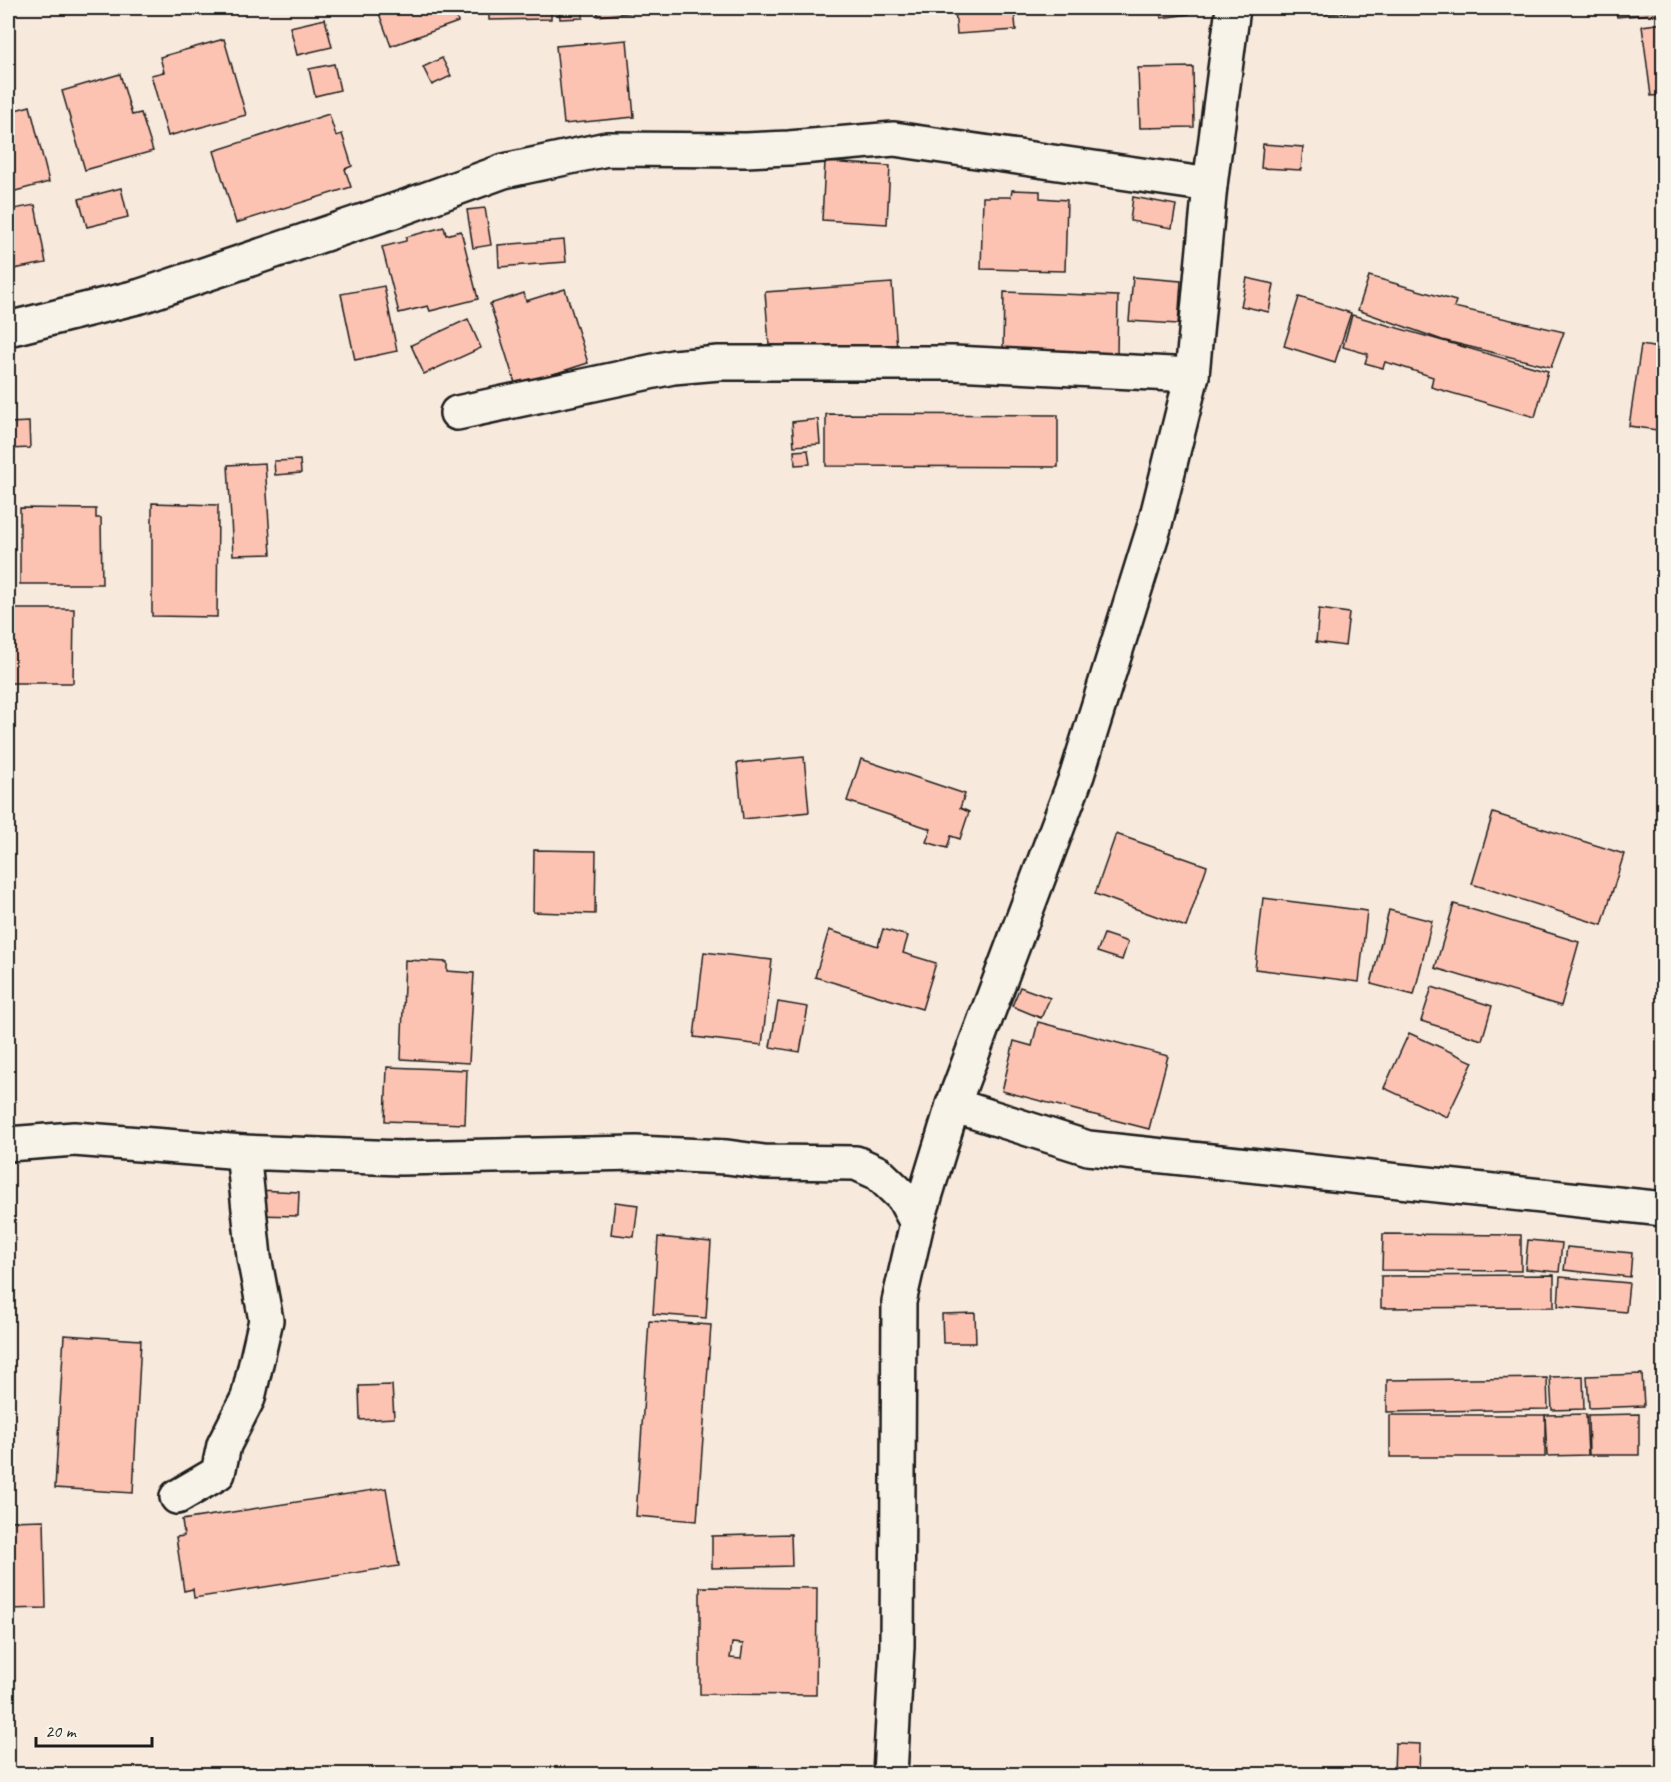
<svg xmlns="http://www.w3.org/2000/svg" width="1671" height="1782" viewBox="0 0 1671 1782" font-family="Caveat,sans-serif">
<rect width="100%" height="100%" fill="#f8e9dd"/>
<filter id="ink" filterUnits="userSpaceOnUse"><feTurbulence type="fractalNoise" baseFrequency=".0167" numOctaves="2"/><feDisplacementMap in="SourceGraphic" scale="12" xChannelSelector="R" yChannelSelector="G"/><feConvolveMatrix kernelMatrix="1 2 1 2 8 2 1 2 1" color-interpolation-filters="sRGB"/></filter>
<g filter="url(#ink)">
<g fill="#fcc3b2" stroke="#1c1c1c" stroke-width="1.5" fill-rule="evenodd">
<polygon points="377,8 453,8 458,22 391,46"/>
<polygon points="489,8 551,8 551,19 489,20"/>
<polygon points="559,8 583,8 583,18 560,19"/>
<polygon points="597,8 673,8 598,16"/>
<polygon points="955,8 1014,8 1016,30 957,34"/>
<polygon points="1159,8 1188,8 1189,14 1161,18"/>
<polygon points="1326,8 1389,8 1389,9 1326,14"/>
<polygon points="1616,8 1664,8 1664,13 1617,17"/>
<polygon points="325,19 332,47 297,55 290,27"/>
<polygon points="1664,23 1664,95 1651,96 1642,26"/>
<polygon points="224,39 246,115 168,136 151,75 164,72 160,57"/>
<polygon points="627,40 634,117 564,124 556,46"/>
<polygon points="442,58 451,76 432,85 423,67"/>
<polygon points="334,64 340,90 315,96 309,69"/>
<polygon points="1193,67 1194,127 1140,128 1138,68"/>
<polygon points="120,74 132,115 141,113 153,151 85,170 62,91"/>
<polygon points="30,106 49,182 8,193 8,112"/>
<polygon points="329,114 336,136 342,134 352,166 345,169 351,187 236,223 214,151"/>
<polygon points="1263,144 1303,147 1301,170 1261,168"/>
<polygon points="825,162 890,166 887,224 822,220"/>
<polygon points="121,188 128,217 87,227 79,199"/>
<polygon points="1012,190 1040,191 1040,198 1067,200 1065,271 981,269 983,197 1011,197"/>
<polygon points="1133,197 1176,205 1172,228 1130,221"/>
<polygon points="35,205 46,263 8,270 8,210"/>
<polygon points="485,208 491,245 473,248 467,210"/>
<polygon points="444,227 446,235 461,231 478,299 430,311 428,306 399,313 382,247 406,241 406,237"/>
<polygon points="564,240 566,262 499,267 498,245"/>
<polygon points="1369,276 1456,301 1454,307 1564,332 1551,367 1442,340 1358,310"/>
<polygon points="1133,277 1181,281 1178,324 1129,321"/>
<polygon points="1247,278 1274,284 1269,312 1241,306"/>
<polygon points="892,283 897,349 770,357 765,292"/>
<polygon points="384,286 397,351 355,360 341,294"/>
<polygon points="565,289 588,363 516,386 490,304 524,293 526,301"/>
<polygon points="1004,292 1118,296 1117,354 1003,350"/>
<polygon points="1299,297 1351,313 1335,362 1284,346"/>
<polygon points="1352,315 1548,371 1535,417 1431,387 1433,377 1396,365 1385,362 1383,368 1365,363 1368,354 1343,347"/>
<polygon points="468,319 481,348 424,374 411,345"/>
<polygon points="1641,345 1664,349 1664,431 1629,426"/>
<polygon points="826,414 1058,415 1058,467 826,466"/>
<polygon points="818,419 820,444 794,446 792,422"/>
<polygon points="29,422 30,448 8,449 8,423"/>
<polygon points="808,450 810,464 795,465 794,451"/>
<polygon points="300,460 301,473 275,475 274,461"/>
<polygon points="265,463 271,554 233,555 228,465"/>
<polygon points="152,503 218,505 217,617 152,616"/>
<polygon points="20,508 96,509 96,518 101,518 102,584 20,584"/>
<polygon points="8,609 74,609 73,683 8,683"/>
<polygon points="1319,609 1349,613 1345,646 1316,642"/>
<polygon points="804,757 809,812 743,819 737,763"/>
<polygon points="861,759 965,794 960,808 969,812 960,839 951,836 947,848 926,842 931,829 847,801"/>
<polygon points="1493,813 1624,854 1602,925 1472,884"/>
<polygon points="1116,834 1207,866 1186,927 1095,894"/>
<polygon points="534,850 596,851 595,914 533,912"/>
<polygon points="1263,898 1367,911 1359,982 1255,969"/>
<polygon points="1454,904 1579,942 1561,1006 1435,968"/>
<polygon points="1389,910 1432,921 1414,995 1371,984"/>
<polygon points="883,929 908,936 903,953 936,963 922,1009 815,977 829,930 878,946"/>
<polygon points="1104,934 1128,942 1122,960 1097,952"/>
<polygon points="704,952 772,960 762,1045 694,1037"/>
<polygon points="405,960 447,962 447,971 474,973 469,1063 401,1059"/>
<polygon points="1020,987 1050,998 1041,1018 1012,1006"/>
<polygon points="1432,987 1492,1006 1482,1040 1421,1021"/>
<polygon points="778,1002 808,1007 800,1052 770,1047"/>
<polygon points="1038,1022 1168,1056 1149,1129 1002,1091 1014,1041 1032,1046"/>
<polygon points="1409,1033 1473,1062 1447,1117 1384,1088"/>
<polygon points="387,1067 467,1070 465,1124 385,1121"/>
<polygon points="257,1190 299,1192 298,1216 257,1215"/>
<polygon points="615,1202 638,1205 634,1237 611,1234"/>
<polygon points="1383,1234 1521,1235 1521,1271 1382,1270"/>
<polygon points="658,1237 711,1242 706,1318 653,1314"/>
<polygon points="1528,1240 1562,1243 1559,1272 1525,1269"/>
<polygon points="1567,1247 1632,1253 1630,1277 1564,1270"/>
<polygon points="1554,1275 1554,1307 1381,1308 1381,1276"/>
<polygon points="1560,1277 1629,1283 1626,1312 1558,1306"/>
<polygon points="975,1313 976,1343 943,1343 942,1314"/>
<polygon points="649,1321 711,1325 697,1521 636,1516"/>
<polygon points="64,1335 141,1340 133,1493 55,1488"/>
<polygon points="1642,1374 1644,1406 1589,1408 1587,1376"/>
<polygon points="1583,1376 1584,1409 1552,1410 1550,1377"/>
<polygon points="1547,1378 1548,1409 1387,1412 1387,1380"/>
<polygon points="392,1385 394,1418 360,1420 359,1386"/>
<polygon points="1586,1414 1588,1455 1547,1456 1545,1415"/>
<polygon points="1639,1414 1639,1455 1589,1455 1588,1415"/>
<rect x="1390" y="1415" width="155" height="42"/>
<polygon points="386,1488 399,1566 194,1598 193,1589 184,1591 176,1537 184,1536 182,1520"/>
<polygon points="44,1520 46,1608 8,1609 8,1521"/>
<polygon points="791,1534 792,1566 712,1568 712,1536"/>
<path d="M700,1587l117,1 -1,107 -116,-1zM732,1643l11,1 -2,15 -11,-1z"/>
<polygon points="1395,1743 1420,1744 1419,1774 1394,1774"/>
</g>
<g fill="none" stroke-linecap="round" stroke-linejoin="round">
<defs>
<g id="minor">
<polyline points="8,329 141,296 402,208 504,171 607,149 746,150 789,148 894,139 1210,185"/>
<polyline points="457,413 673,367 719,363 954,363 1192,375"/>
<polyline points="953,1105 1088,1148 1664,1209"/>
<polyline points="8,1144 74,1139 243,1152"/>
<polyline points="177,1497 218,1473 224,1445 248,1398 266,1320 254,1257 243,1152 401,1158 636,1153 727,1157 764,1162 856,1163 878,1173 903,1197 917,1223"/>
<polyline points="890,1774 897,1646 899,1302 917,1223 953,1105 1077,775 1154,528 1192,375 1210,185 1233,8"/>
</g>
</defs>
<use href="#minor" stroke="#1c1c1c" stroke-width="38"/>
<use href="#minor" stroke="#f7f3e8" stroke-width="33"/>
</g>
</g>
<rect width="1671" height="1782" fill="none" stroke="#f7f3e8" stroke-width="30"/>
<rect x="15" y="15" width="1641" height="1752" fill="none" stroke="#1c1c1c" stroke-width="2" filter="url(#ink)"/>
<path d="M36 1737v9h116v-9" fill="none" stroke="#1c1c1c" stroke-width="3"/>
<text x="45" y="1737" font-size="18" fill="#1c1c1c" stroke="#f7f3e8" stroke-width="4.5" paint-order="stroke">20 m</text>
</svg>
